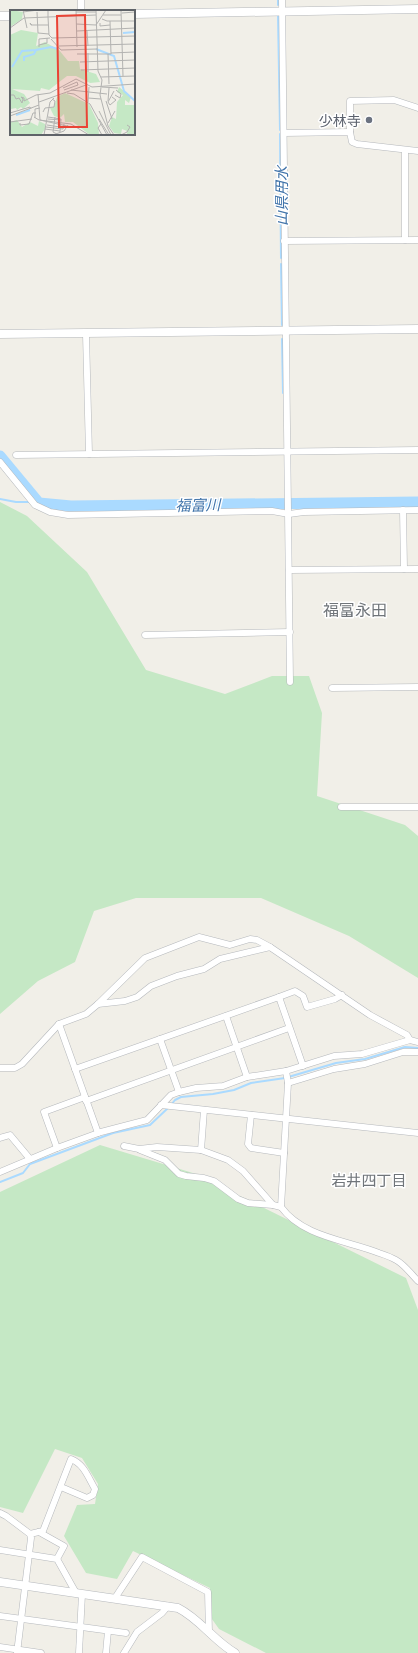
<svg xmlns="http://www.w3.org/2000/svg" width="418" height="1653" viewBox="0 0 418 1653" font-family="Manrope,'Noto Sans JP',sans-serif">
<rect width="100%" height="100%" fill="#f1efe8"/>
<g fill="#c5e8c5">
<polygon points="0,502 27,516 87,572 146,670 225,694 272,676 309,676 322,713 317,796 405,825 418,836 418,978 349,936 261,898 136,898 94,911 75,962 38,981 0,1014"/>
<polygon points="100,1145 193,1173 406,1278 418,1310 418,1653 266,1653 219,1629 207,1612 210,1588 133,1551 117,1579 86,1573 64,1536 77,1505 95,1504 98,1484 82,1458 55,1449 23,1513 0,1507 0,1192"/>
</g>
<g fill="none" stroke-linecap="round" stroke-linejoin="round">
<g stroke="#aadaff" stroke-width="2">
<polyline points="278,0 278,5"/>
<polyline points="278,15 280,130"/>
<polyline points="280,134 281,258"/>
<polyline points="281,264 282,325"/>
<polyline points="282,339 283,393"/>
<polyline points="0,499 16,502 30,502"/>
<polyline points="171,1105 175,1100 181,1097 213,1094 234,1090 251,1083 285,1078 336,1063 365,1059 405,1047 418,1048"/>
<polyline points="0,1182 23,1173 30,1164 113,1133 150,1125 168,1108"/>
</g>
<polyline stroke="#aadaff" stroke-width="11" points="0,456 39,503 71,506 418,502"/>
<defs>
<g id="minor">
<polyline points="81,0 81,11"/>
<polyline points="282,0 290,682"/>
<polyline points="350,132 350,101 394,100 418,108"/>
<polyline points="284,133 350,132 352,142 357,144 418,151"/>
<polyline points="405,151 405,240"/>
<polyline points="284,241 418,240"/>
<polyline points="86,334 89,454"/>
<polyline points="16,455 418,450"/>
<polyline points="0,462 35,505 50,512 68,515 272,511 289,514 304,512 418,510"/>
<polyline points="403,510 404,569"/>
<polyline points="289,570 418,569"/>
<polyline points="145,635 290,632"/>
<polyline points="332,688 418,687"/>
<polyline points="341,807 418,807"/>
<polyline points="279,997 295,991 303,996 307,1007 335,999 342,995"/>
<polyline points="98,1004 145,958 199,937 230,945 250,939 257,940 270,947"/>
<polyline points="226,1016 247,1077"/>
<polyline points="59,1024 98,1133"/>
<polyline points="160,1039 179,1092"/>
<polyline points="0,1068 15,1068 22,1064 59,1024 86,1014 98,1004 125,1001 137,997 151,986 177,976 204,969 220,959 270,947 370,1015 407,1035 410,1040"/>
<polyline points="75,1069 279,997 303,1066"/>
<path d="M286,1071l2,12 -7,124c22,30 65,33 98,46 6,2 12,4 17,7 9,5 15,14 22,21"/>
<polyline points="288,1083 334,1069 365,1064 403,1052 418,1052"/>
<polyline points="86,1101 289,1028"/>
<polyline points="161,1105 418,1133"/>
<polyline points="251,1115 248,1144 251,1148 284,1153"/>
<polyline points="0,1138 10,1135 30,1159"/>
<polyline points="124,1146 139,1149 157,1147 201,1150 228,1160 243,1171 273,1205 281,1207"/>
<polyline points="57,1148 44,1112 85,1097"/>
<polyline points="140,1150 165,1160 179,1174 186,1176 204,1178 214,1181 238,1199 248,1203 273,1205"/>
<polyline points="201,1150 204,1110"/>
<polyline points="0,1172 57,1148 101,1132 147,1120 171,1095 179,1092 196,1088 223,1086 247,1077 286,1071 334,1056 362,1054 410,1040 418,1042"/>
<polyline points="0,1513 6,1516 30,1534 31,1538 17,1653"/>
<polyline points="39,1532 64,1546 57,1559"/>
<path d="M30,1534l13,-3 28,-72c13,5 17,18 24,30l-2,6 -6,3 -26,-11"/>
<polyline points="0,1550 57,1559 76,1593"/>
<polyline points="115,1598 142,1557 208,1592 209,1633"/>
<polyline points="0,1616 126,1633"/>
<polyline points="0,1647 41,1653"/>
<polyline points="79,1653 82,1594"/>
<polyline points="106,1653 108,1631"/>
<polyline points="124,1653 137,1632 162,1613 168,1606"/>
</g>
<g id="tertiary">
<polyline points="134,14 418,9"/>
<polyline points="0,16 11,16"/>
<polyline points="0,334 418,329"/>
<path d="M0,1582l178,26c22,11 36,33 57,45"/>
</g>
</defs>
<use href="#minor" stroke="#b5b8bc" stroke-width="7"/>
<use href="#tertiary" stroke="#b5b8bc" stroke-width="9"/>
<use href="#minor" stroke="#fff" stroke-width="6"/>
<use href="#tertiary" stroke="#fff" stroke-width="8"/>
</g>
<circle fill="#6b7280" stroke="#fff" stroke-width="1.5" cx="369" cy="120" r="4"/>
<g text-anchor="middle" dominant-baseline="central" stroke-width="3" stroke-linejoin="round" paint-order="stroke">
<g font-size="14" fill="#5b616d" stroke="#fff" text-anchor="end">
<text x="361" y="120">少林寺</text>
</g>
<g font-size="15" font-style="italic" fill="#4174aa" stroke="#fff">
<text transform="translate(281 196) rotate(-90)">山県用水</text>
<text transform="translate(198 505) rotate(-1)">福富川</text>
</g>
<g font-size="15" fill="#70757a" stroke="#fff">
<text x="369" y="1180">岩井四丁目</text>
</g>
<g font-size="16" fill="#70757a" stroke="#fff">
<text x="355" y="610">福富永田</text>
</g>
</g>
<g transform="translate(10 10)">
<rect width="125" height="125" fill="#f1efe8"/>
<path d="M0,0l13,2 -1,7 -12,8zM11,20l17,3 -2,13 9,-4 14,8 9,11h11l1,8 16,5 4,8 -10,1 -14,-7h-9l-18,14 -8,-2 -1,3 -28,-2 12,5 6,9 -7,6 -2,-2 -4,3 -1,-2 -5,1 -1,4v-78zM109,77l12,10 -2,6 -4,-3v5h10v30h-8v-4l-5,-2 -1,5 -7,-1 -5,-7 3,-9 4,2 1,-17 6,-7 -6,-3zM55,83l24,11 9,19 1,12h-9l-17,-13h-8l-1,-8 -4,4 -6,-2 -4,-8 4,-1 3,-10zM7,110l5,7 8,-5 8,4 1,-5 6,3v5l-4,6h-31v-13z" fill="#c5e8c5"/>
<path fill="none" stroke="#aadaff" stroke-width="2" d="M113,23l12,-1M86,39l18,7 10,35 11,10M14,51v-4l10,-3 2,-4 15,-3 7,2M2,57l10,-16 14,-1M6,105l14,-5"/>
<path fill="none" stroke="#b3b3b1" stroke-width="1" d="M13,0l4,18M38,0v7l48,-2M66,0l1,37M86,0l2,61 4,9 -2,15 8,31 6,9M111,0l2,66M13,2l15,-2M27,2l1,21 11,1M66,2h20M112,3l13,-1M93,5h18M92,9l5,2h28M90,13v3l10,-1M66,14l20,1M22,15l-2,-2 1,2h17M86,15l10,-15M0,18l14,-10 24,-1 1,18 3,3 83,-2M86,20l39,-2M67,21l19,-1M77,21l1,15M41,29l10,11 36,-1M29,35l8,-2v-5M49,36l76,-2M29,37v-8l11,-1M78,43v19M101,43l24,-1M67,44h34l-1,-33M98,44l1,30M70,52l55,-2M71,60l54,-2M91,67l34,-1M92,77l16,1M53,78l14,-6 1,3M54,80l14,-5M61,80l36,4M57,83l7,1 16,10 17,31M28,84l2,26M0,85h4l2,4 3,-1 3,5 1,-4 -2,-2 3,1v3l12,-6 14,-2 26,-14 16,8 43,-3M105,85l5,3 1,-4 -5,-4M78,88l13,1M96,91l6,18M98,91l1,-13M29,92l47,-17M78,92l1,-15M100,95l-2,-3 6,-11M100,95l6,-5 -4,-3M89,101l12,24M33,102l2,-4 9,-1 1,-6 -3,-2M0,103l20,-6 1,2M0,106l29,-11M24,107l5,3 32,4 18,11M38,107l13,2 -1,13M45,107l-2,15 4,2M25,108v-9l5,-1M38,109l13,1M89,109l10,16M30,110l27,6M0,112l22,-3M10,113v2l9,-1 4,-11h3M98,113l7,-12M91,114l-3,4 4,7M37,115l13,2M36,117l17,2 1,-5M35,119l15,2M34,125l6,-33 4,-4M43,125l11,-4 4,-6M111,125l6,-3 3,-5 -3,-2"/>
<path fill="#ea4335" fill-opacity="0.15" stroke="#ea4335" stroke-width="2" d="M75,5l2,112h-28l-2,-111z"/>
<rect width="125" height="125" fill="none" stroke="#5f6368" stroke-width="2"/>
</g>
</svg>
